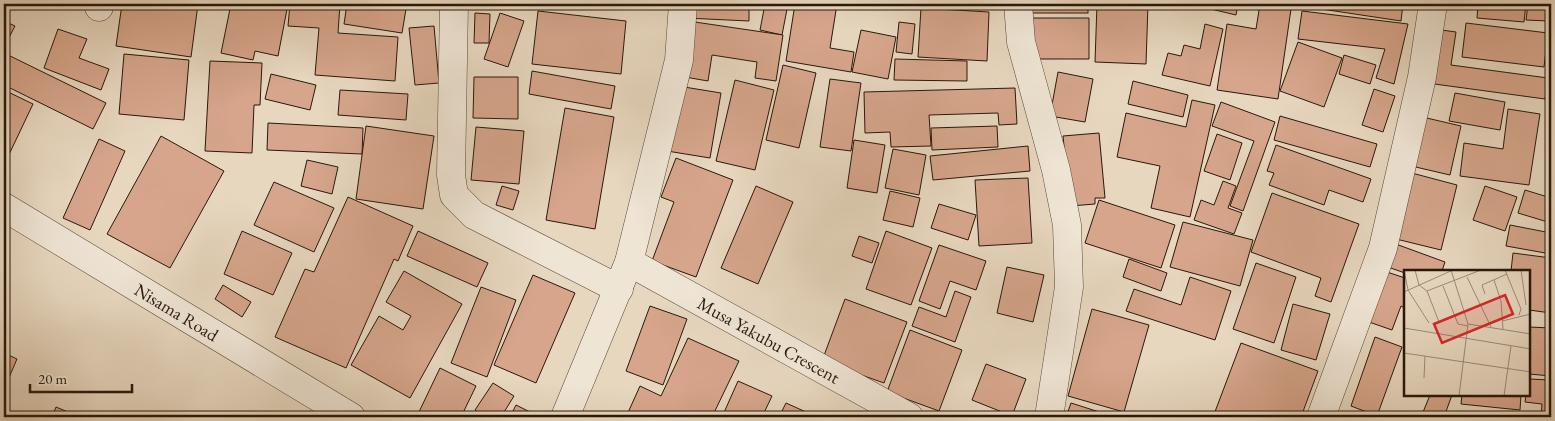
<svg xmlns="http://www.w3.org/2000/svg" width="1555" height="421" viewBox="0 0 1555 421" font-family="'EB Garamond',serif">
<rect width="100%" height="100%" fill="#e7d7bf"/>
<filter id="stains"><feTurbulence type="fractalNoise" baseFrequency=".004" numOctaves="4"/><feColorMatrix values="0 0 0 0 .2 0 0 0 0 .09 0 0 0 0 .02 0 0 0 .5 -.17"/></filter>
<radialGradient id="worn" r=".72"><stop offset=".6" stop-color="#630" stop-opacity="0"/><stop offset="1" stop-color="#630" stop-opacity=".3"/></radialGradient>
<g fill="#d6a58b" stroke="#29180a">
<polygon points="122,4 198,4 191,57 116,46"/>
<polygon points="231,4 288,4 278,56 255,51 253,60 221,53"/>
<polygon points="290,4 340,4 338,33 398,37 395,81 315,75 319,28 288,26"/>
<polygon points="347,4 372,4 406,9 402,33 344,24"/>
<polygon points="687,4 749,4 749,21 686,18"/>
<polygon points="765,4 788,4 782,35 760,30"/>
<polygon points="795,4 837,4 830,48 854,52 851,72 786,61"/>
<rect x="1030" y="4" width="58" height="9"/>
<polygon points="1097,4 1148,4 1146,64 1095,62"/>
<polygon points="1190,4 1238,4 1236,15"/>
<polygon points="1260,4 1291,9 1278,99 1217,90 1227,24 1256,29"/>
<polygon points="1295,4 1403,4 1401,21 1295,5"/>
<polygon points="1478,4 1526,4 1524,22 1477,18"/>
<polygon points="1528,4 1551,4 1549,21 1526,20"/>
<polygon points="921,8 989,12 987,61 918,57"/>
<polygon points="538,11 626,21 621,74 532,64"/>
<polygon points="1302,11 1408,24 1394,84 1376,78 1385,49 1298,39"/>
<polygon points="475,13 490,14 489,43 474,43"/>
<polygon points="500,13 524,21 508,67 484,59"/>
<polygon points="1026,18 1089,18 1089,59 1035,59 1035,41 1026,41"/>
<polygon points="4,21 15,26 5,45 4,44"/>
<polygon points="688,21 783,35 776,81 755,78 757,62 712,55 708,81 679,76"/>
<polygon points="899,22 915,24 912,54 896,52"/>
<polygon points="1466,23 1548,33 1544,67 1462,57"/>
<polygon points="1205,24 1223,29 1210,86 1162,75 1168,53 1181,56 1184,45 1200,49"/>
<polygon points="434,26 439,83 415,85 409,28"/>
<polygon points="58,29 87,39 79,58 109,69 101,90 44,68"/>
<polygon points="1434,29 1456,32 1451,65 1548,78 1545,99 1427,83"/>
<polygon points="861,30 896,37 888,79 852,72"/>
<polygon points="1298,42 1342,58 1324,107 1280,91"/>
<polygon points="4,53 106,103 93,129 4,85"/>
<polygon points="124,54 189,60 184,120 119,114"/>
<polygon points="1344,55 1376,65 1370,84 1339,74"/>
<polygon points="895,59 967,61 967,81 894,80"/>
<polygon points="210,61 262,63 260,105 254,105 252,153 205,151"/>
<polygon points="783,65 816,73 799,148 766,140"/>
<polygon points="532,71 615,86 611,109 529,94"/>
<polygon points="1058,72 1093,79 1085,122 1050,116"/>
<polygon points="271,74 316,85 310,110 265,99"/>
<polygon points="474,77 518,77 518,119 473,118"/>
<polygon points="830,79 861,83 851,151 820,147"/>
<polygon points="735,80 774,90 755,170 716,161"/>
<polygon points="1133,81 1188,95 1183,117 1128,104"/>
<polygon points="678,86 721,93 710,158 667,151"/>
<polygon points="1015,88 1017,124 999,125 998,113 929,115 931,146 891,147 890,132 865,133 864,92"/>
<polygon points="1374,89 1395,96 1383,132 1362,125"/>
<polygon points="4,90 33,104 4,165"/>
<polygon points="340,90 408,94 406,120 338,115"/>
<polygon points="1455,93 1505,102 1500,130 1449,121"/>
<polygon points="1192,100 1215,105 1190,217 1151,208 1160,166 1117,157 1126,113 1186,127"/>
<polygon points="1221,102 1275,122 1243,211 1230,206 1254,141 1212,126"/>
<polygon points="565,108 614,117 595,229 546,220"/>
<polygon points="1508,109 1540,114 1529,185 1460,176 1464,143 1503,149"/>
<polygon points="1280,116 1377,144 1370,167 1274,140"/>
<polygon points="1418,116 1461,126 1450,175 1407,165"/>
<polygon points="268,123 363,128 362,154 267,150"/>
<polygon points="366,126 434,136 423,209 356,199"/>
<polygon points="997,126 998,147 932,150 931,128"/>
<polygon points="476,127 524,131 519,184 471,180"/>
<polygon points="1099,133 1105,198 1095,198 1095,204 1070,206 1063,136"/>
<polygon points="1217,134 1242,143 1230,180 1204,171"/>
<polygon points="161,136 224,171 170,268 107,234"/>
<polygon points="99,139 125,151 90,230 63,218"/>
<polygon points="854,140 885,145 877,193 847,188"/>
<polygon points="1276,145 1371,179 1363,202 1329,190 1324,205 1269,185 1274,173 1267,171"/>
<polygon points="1028,146 1030,171 933,180 930,156"/>
<polygon points="893,149 926,155 919,195 885,188"/>
<polygon points="676,158 733,180 696,277 652,261 674,202 661,197"/>
<polygon points="307,160 338,167 332,194 301,186"/>
<polygon points="1408,172 1457,185 1441,250 1392,238"/>
<polygon points="1028,178 1032,243 979,246 975,180"/>
<polygon points="1223,181 1236,186 1228,208 1242,213 1234,234 1194,220 1201,200 1214,205"/>
<polygon points="274,182 334,208 314,252 254,225"/>
<polygon points="502,186 519,191 513,210 496,205"/>
<polygon points="756,186 793,202 758,284 721,268"/>
<polygon points="1485,186 1517,197 1505,231 1473,220"/>
<polygon points="1525,190 1551,198 1551,223 1518,213"/>
<polygon points="890,191 920,198 913,227 883,220"/>
<polygon points="1272,193 1359,224 1331,302 1315,296 1321,278 1251,252"/>
<polygon points="348,197 413,226 398,261 394,259 346,368 275,337 305,269 314,272"/>
<polygon points="1099,200 1175,225 1161,268 1085,243"/>
<polygon points="939,204 976,215 968,240 931,228"/>
<polygon points="1183,222 1253,240 1240,286 1170,267"/>
<polygon points="1510,225 1551,233 1551,254 1506,246"/>
<polygon points="242,231 292,253 273,295 224,274"/>
<polygon points="418,231 488,263 477,287 407,256"/>
<polygon points="886,231 932,248 911,305 866,289"/>
<polygon points="859,236 879,243 872,263 852,256"/>
<polygon points="1393,243 1445,262 1442,271 1405,271 1405,273 1385,266"/>
<polygon points="939,245 986,261 976,290 950,281 940,309 919,301"/>
<polygon points="1513,253 1551,258 1551,313 1529,310 1529,271 1511,271"/>
<polygon points="1129,259 1167,273 1161,291 1123,277"/>
<polygon points="1256,263 1296,277 1274,343 1233,329"/>
<polygon points="1007,267 1044,275 1033,322 997,313"/>
<polygon points="404,271 462,304 410,398 351,365 379,316 403,330 411,316 386,302"/>
<polygon points="1387,272 1405,278 1405,308 1401,306 1392,330 1369,322"/>
<polygon points="533,275 575,293 536,383 494,365"/>
<polygon points="1190,277 1231,291 1215,340 1126,311 1134,289 1181,305"/>
<polygon points="223,285 251,302 242,317 215,299"/>
<polygon points="481,287 516,300 487,377 451,363"/>
<polygon points="955,291 971,297 955,342 912,326 919,307 946,317"/>
<polygon points="845,299 907,322 884,383 822,361"/>
<polygon points="1293,304 1330,314 1316,360 1281,350"/>
<polygon points="650,306 687,319 663,385 626,371"/>
<polygon points="1092,309 1149,325 1124,412 1068,396"/>
<polygon points="1529,327 1551,328 1551,376 1529,374"/>
<polygon points="910,330 962,350 939,411 887,392"/>
<polygon points="1375,337 1402,347 1377,416 1351,406"/>
<polygon points="688,338 739,361 712,417 626,417 640,386 661,396"/>
<polygon points="1241,343 1318,371 1301,417 1213,417"/>
<polygon points="4,353 17,359 4,389"/>
<polygon points="986,364 1026,379 1012,416 972,400"/>
<polygon points="440,368 476,386 461,417 425,417 418,414"/>
<polygon points="1529,379 1551,380 1551,417 1541,417 1542,404 1525,402 1526,395 1529,395"/>
<polygon points="738,381 772,396 762,417 722,417"/>
<polygon points="493,383 514,396 501,417 487,417 475,410"/>
<polygon points="1430,395 1452,395 1444,417 1421,417"/>
<polygon points="1462,395 1521,395 1520,410 1461,404"/>
<polygon points="786,403 817,417 779,417"/>
<polygon points="1071,403 1115,417 1066,417"/>
<polygon points="516,405 530,412 527,417 510,417"/>
<polygon points="56,407 80,417 52,417"/>
</g>
<g fill="none" stroke-linecap="round" stroke-linejoin="round">
<defs>
<g id="minor">
<polyline points="454,4 451,175 454,195 474,215 619,289"/>
<polyline points="1018,4 1021,42 1056,170 1067,225 1069,287 1049,417"/>
<polyline points="99,7 99,4"/>
<path id="s1" d="M4,207l347,210"/>
<path id="s2" d="M629,262l280,155"/>
<polyline points="1321,417 1383,248 1422,77 1433,4"/>
</g>
<polyline id="tertiary" points="565,417 629,262 679,60 683,4"/>
</defs>
<use href="#minor" stroke="#584837" stroke-width="29"/>
<use href="#tertiary" stroke="#584837" stroke-width="29"/>
<use href="#minor" stroke="#efe5d5" stroke-width="28"/>
<use href="#tertiary" stroke="#efe5d5" stroke-width="28"/>
</g>
<g text-anchor="middle" dominant-baseline="central" stroke-width="5" stroke-linejoin="round" paint-order="stroke">
<g font-size="18" fill="#29180a" stroke="#efe5d5">
<text stroke="none"><textPath href="#s1" startOffset="202">Nisama Road</textPath></text>
<text stroke="none"><textPath href="#s2" startOffset="160">Musa Yakubu Crescent</textPath></text>
</g>
</g>
<g transform="translate(1404 270)">
<rect width="126" height="126" fill="#e7d7bf"/>
<path fill="none" stroke="#9b8b77" stroke-width="1" d="M0,0l4,20 21,33M11,0l4,15 8,6M47,0l17,54 -9,72M101,0l16,39 -2,6M117,0l5,35M63,7l24,50M90,10l7,21 2,28M39,16l15,38 10,2M23,21l54,-21M23,21l12,31M0,22l49,-22M81,24l-3,-9 25,-11M98,51l29,-7M64,54l63,10M0,58l127,21M0,83l127,19M20,108l1,-22M100,126l7,-50"/>
<path fill="#d62828" fill-opacity="0.15" stroke="#d62828" stroke-width="2.5" d="M101,25l8,19 -71,29 -8,-19z"/>
<rect width="126" height="126" fill="none" stroke="#29180a" stroke-width="2.5"/>
</g>
<rect width="1555" height="421" fill="none" stroke="#e7d7bf" stroke-width="20"/>
<rect x="5" y="5" width="1545" height="411" fill="none" stroke="#29180a" stroke-width="2.5"/>
<rect x="10" y="10" width="1535" height="401" fill="none" stroke="#29180a"/>
<path d="M30 384v8h102v-8" fill="none" stroke="#29180a" stroke-width="2.5"/>
<text x="38" y="384" font-size="15" fill="#29180a" stroke="#efe5d5" stroke-width="4" paint-order="stroke">20 m</text>
<rect width="100%" height="100%" filter="url(#stains)"/>
<rect width="100%" height="100%" fill="url(#worn)"/>
</svg>
